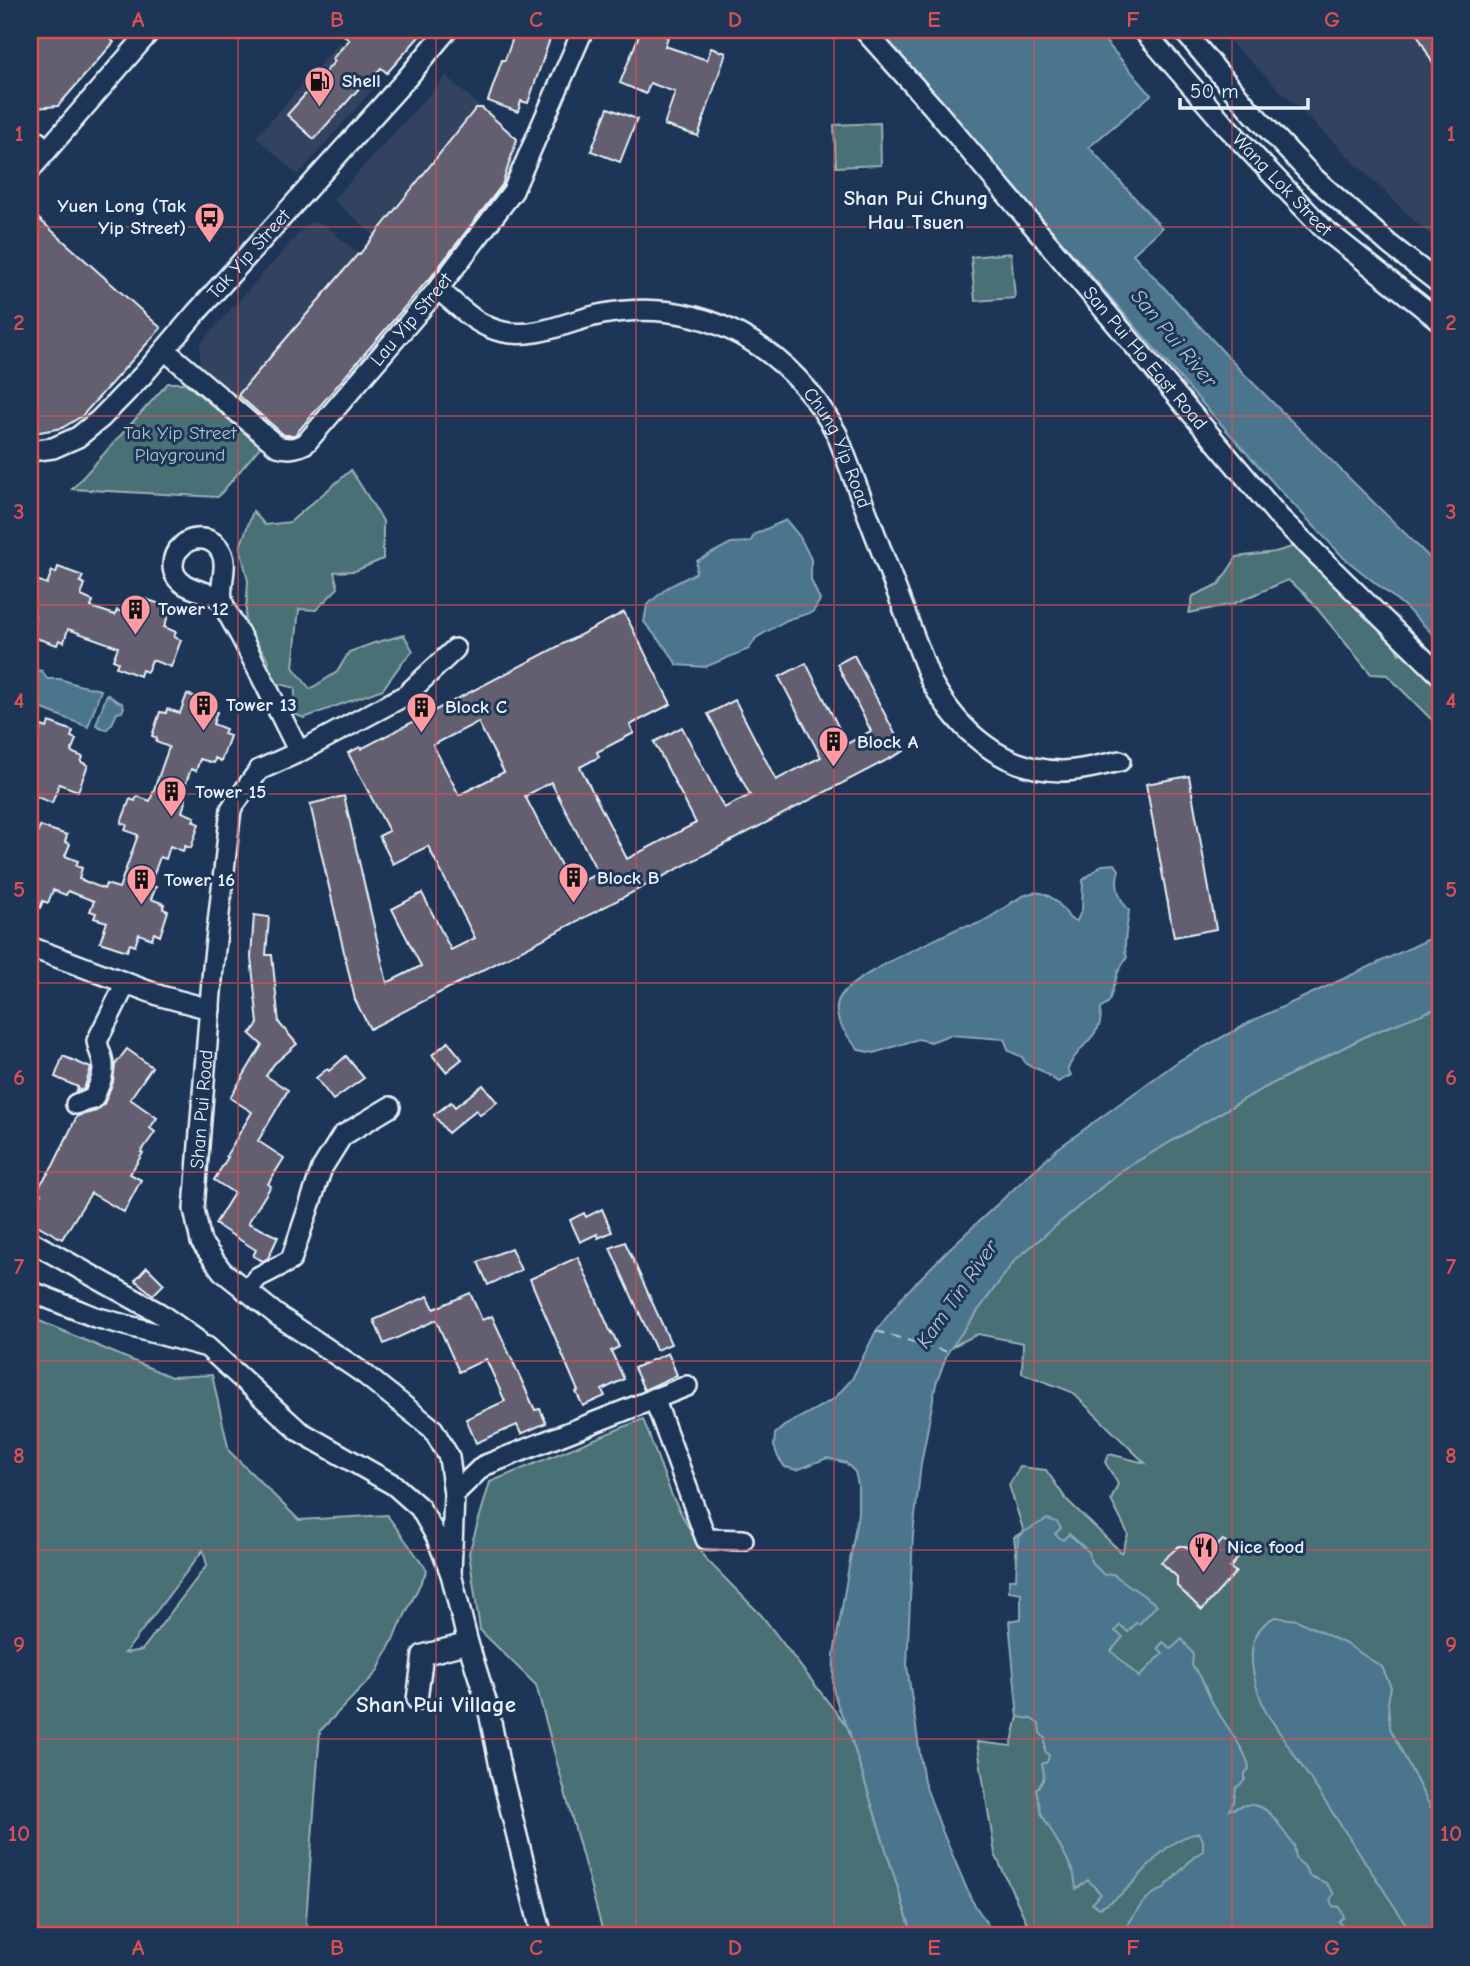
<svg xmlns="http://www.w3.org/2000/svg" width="1470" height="1966" viewBox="0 0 1470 1966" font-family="'Comic Neue',sans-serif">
<rect width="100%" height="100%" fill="#1d3557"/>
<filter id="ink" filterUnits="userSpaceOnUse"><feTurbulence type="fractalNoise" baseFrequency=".0143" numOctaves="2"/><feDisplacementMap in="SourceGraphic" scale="14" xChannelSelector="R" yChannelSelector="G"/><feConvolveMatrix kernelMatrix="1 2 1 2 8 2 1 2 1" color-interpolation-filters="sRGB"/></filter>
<g filter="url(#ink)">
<g fill="#32425e">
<polygon points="1223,30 1440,30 1440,242 1425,231 1220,32"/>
<polygon points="340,42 382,79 298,175 256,137"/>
<polygon points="446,76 517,139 502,186 429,282 333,200"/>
<polygon points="309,222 324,224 411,300 290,440 200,365 200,344"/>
</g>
<g fill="#487075" stroke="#98b0b6" stroke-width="2" fill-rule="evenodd">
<polygon points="880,123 881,165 836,167 834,125"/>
<polygon points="1011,253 1015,298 975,301 971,257"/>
<polygon points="168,383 185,383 261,446 218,497 72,489"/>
<polygon points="351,470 383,521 383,559 355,571 334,572 338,588 316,610 299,609 293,667 310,689 337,672 349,652 374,643 404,635 413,651 401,664 383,689 304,718 294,714 295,688 276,683 265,674 269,661 245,625 248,581 240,547 253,511 265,525 290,522"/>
<polygon points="1316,540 1392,640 1399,654 1417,641 1440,662 1440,728 1387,675 1371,674 1305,594 1288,580 1233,604 1189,613 1193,596 1219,584 1237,557 1275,552"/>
<polygon points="1437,1007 1440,1007 1440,1936 1033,1936 995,1854 977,1742 1011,1746 1018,1717 1010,1621 1021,1619 1021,1592 1014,1537 1024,1532 1009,1485 1020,1467 1046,1470 1066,1499 1122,1553 1128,1534 1111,1500 1118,1484 1105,1462 1109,1454 1145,1463 1072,1392 1022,1373 1023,1343 978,1334 951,1347 1015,1260 1122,1170 1260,1090 1370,1034"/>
<path d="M30,1317l141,60 41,-2 17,76 70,69 88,-5 40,55 -50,102 -57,59 -14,190 5,15h-281v-434l4,-12 -4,1zM203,1550l4,15 -65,85 -17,3z"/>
<polygon points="643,1419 672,1496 704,1557 762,1616 848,1728 913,1936 604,1936 536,1685 480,1630 469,1553 490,1482"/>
</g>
<g fill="#4b758c" stroke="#8aa7b7" stroke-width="2">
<polygon points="879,30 1096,30 1151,95 1089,147 1162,228 1133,254 1242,372 1440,568 1440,641 1403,605 1344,558 1278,488 1185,384"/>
<polygon points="786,520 800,537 811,559 811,580 820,600 813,612 787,620 756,638 749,649 705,667 677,665 669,652 644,622 647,605 668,587 696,573 697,561 731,543 750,542 755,534"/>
<polygon points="30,669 42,671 47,679 60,679 78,685 101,690 88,727 30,704"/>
<polygon points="107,694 117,701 122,703 124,707 122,712 117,713 112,724 106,730 96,725"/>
<path d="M1115,864l4,6c-5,14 0,30 10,40 -1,14 -7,36 -2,47l-9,15 -9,30 -8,6c0,5 0,13 -2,18 -6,14 -26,27 -31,43l3,6 -13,7 -16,-11 -16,-7 -4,-7 -13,-6 -5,-12 -55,-4 -18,7 -13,-3 -44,14 -15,-3c-11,-13 -30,-34 -19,-53 12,-22 95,-57 121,-70 5,-1 12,-1 16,-3 38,-16 59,-59 93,-5l7,2 5,-12 1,-29 19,-15z"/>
<polygon points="1440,934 1440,1007 1370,1034 1260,1090 1122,1170 1015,1260 948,1352 936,1384 921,1464 913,1534 907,1666 924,1782 943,1833 971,1899 995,1936 913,1936 848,1728 839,1709 833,1689 834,1654 858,1513 858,1485 855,1472 846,1463 827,1458 797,1470 785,1467 778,1457 774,1446 775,1434 784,1426 834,1399 852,1379 876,1331 904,1295 949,1249 1057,1149 1180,1060 1254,1020"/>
<path d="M1047,1519l10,3 4,6 -6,6 8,6 6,-6 20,18 2,10 13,13 9,-1 44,31 -18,19 -3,-1 -8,9 -8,-7 -5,6 8,6 -12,14 28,26 24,-24 -5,-5 5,-6 8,7 11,-10 11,15 -1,12c10,9 13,22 19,34 9,19 37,51 38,69l-4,4v7l-9,8 -2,14 -5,8c5,-1 10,-4 16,-5 27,-3 34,24 49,40l2,14 8,7 6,10 16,7 8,11c-4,5 -5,7 -1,12l7,1 4,10 -5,4 9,15h-228c12,-15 22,-41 42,-46l32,-33 9,-6v-11l-4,-7c-44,7 -60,58 -99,75l-8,-4 9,-10 -13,-14 -12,9 -2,-15 -9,-19 -24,-42 -5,-24c9,-8 9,-13 6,-25l5,-2 2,-6 -4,-5v-13l-5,-5 -1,-9 -8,-5 -13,-2 -9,-96 12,-2v-26l-12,-2v-12h7l2,-41 6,-6z"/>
<path d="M1275,1617l22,3 51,25 34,22 9,20 -3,15 2,26 35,69 15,26v113h-26l-148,-224c-13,-30 -28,-77 9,-95z"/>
</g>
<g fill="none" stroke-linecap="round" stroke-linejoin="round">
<polyline stroke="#b1c6d2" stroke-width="2" stroke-dasharray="9 7" stroke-linecap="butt" points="876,1331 948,1352"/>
</g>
<g fill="#635f70" stroke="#e8f1f8" stroke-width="2" fill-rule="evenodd">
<polygon points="30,30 100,30 114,42 58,106 35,108 30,103"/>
<polygon points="338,30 425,30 387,73 381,68 364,87 362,85 314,139 287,115 335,61 332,59 349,40"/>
<polygon points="520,30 553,30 528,103 521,101 518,112 488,101 502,60 505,60 515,32 519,33"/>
<polygon points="641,30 651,30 668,37 665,46 707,60 711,48 726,53 698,136 664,125 675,92 650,83 646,94 620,83"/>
<polygon points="1415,30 1440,30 1440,77"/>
<polygon points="476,108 482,108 517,139 502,185 428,281 427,281 295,435 284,435 238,395 358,254 359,255"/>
<polygon points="608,108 637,119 620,162 591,151"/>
<polygon points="30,211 161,328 82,416 62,428 40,432 30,432"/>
<polygon points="58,567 83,576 80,582 85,584 81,596 93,601 91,607 115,615 117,610 130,615 135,602 139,603 142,598 166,606 164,613 169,614 164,627 176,632 174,637 181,640 171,667 152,660 147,672 142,670 140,676 116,667 118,662 113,660 118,647 68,629 64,642 59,640 57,645 33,637 35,631 30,629 35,616 30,614 30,584 33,585 34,579 47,584 52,571 56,573"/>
<path d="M624,612l47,92 -41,21 4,8 -37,19 2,5 -19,10 47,92 69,-36 -42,-81 28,-15 42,81 26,-13 -42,-81 27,-14 41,80 45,-23 -42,-80 27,-14 41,81 24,-13 -34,-67 17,-9 50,96 -534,278 -15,-29 -45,-196 34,-8 43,187 34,-17 -29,-57 30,-16 29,57 24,-12 -47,-92 -35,18 -14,-28 10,-5 -41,-78 12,-6 1,2zM478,722l26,50 -45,23 -26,-50zM551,782l47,91 -26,14 -47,-91z"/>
<polygon points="187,694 214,703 212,710 217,712 213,724 226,729 224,734 230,736 221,761 215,758 214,763 200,759 196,771 191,769 181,797 186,799 182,812 195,817 193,821 199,824 191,848 185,846 183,851 170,846 166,859 160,857 150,885 156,887 151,899 164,904 163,909 168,911 160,936 154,933 152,939 139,934 135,946 130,944 127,951 100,942 107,922 94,918 96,913 90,911 94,901 68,891 66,895 53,890 48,903 43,901 40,908 30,904 30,843 33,845 40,826 67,835 65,842 70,844 65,856 78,861 76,866 82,868 79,879 104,889 106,884 119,888 138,835 125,830 127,825 121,823 130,799 135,801 137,796 150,801 169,747 156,742 157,738 152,736 160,712 166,713 167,709 180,713"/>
<polygon points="49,722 73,731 71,737 76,739 71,752 83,757 81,762 88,765 78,791 59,784 52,803 30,794 30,737 37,739 42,726 47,728"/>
<polygon points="1189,776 1216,929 1174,937 1146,784"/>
<polygon points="254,915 269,917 266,955 272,955 279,1023 297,1044 274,1064 266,1076 288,1090 258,1141 284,1158 268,1184 271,1186 248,1223 278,1237 268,1258 263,1261 253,1256 256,1250 215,1224 234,1193 214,1180 228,1157 226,1156 252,1112 230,1098 262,1045 250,1034 258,1024 251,957"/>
<polygon points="448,1042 462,1059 446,1072 432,1055"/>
<polygon points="127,1049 152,1067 130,1099 157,1118 150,1128 155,1132 141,1152 143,1153 130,1174 141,1180 124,1212 91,1193 62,1239 30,1221 30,1210 41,1194 36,1191 53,1166 77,1116 96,1111 104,1104 113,1082 115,1065"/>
<polygon points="63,1056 91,1068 84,1089 76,1091 78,1087 55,1077"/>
<polygon points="346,1056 364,1078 333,1100 316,1078 327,1069 329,1071"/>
<polygon points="483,1085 497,1102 480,1115 476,1110 448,1133 434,1115 451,1102 455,1107"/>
<polygon points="602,1209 612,1232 598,1238 597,1234 580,1242 570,1220 584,1213 586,1217"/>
<polygon points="625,1242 671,1344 656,1350 610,1248"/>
<polygon points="511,1248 521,1270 488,1285 478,1262"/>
<polygon points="578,1257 611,1333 612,1332 619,1347 611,1351 624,1379 602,1390 605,1396 583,1406 576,1392 578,1391 530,1279"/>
<polygon points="147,1267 164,1284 153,1295 135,1280"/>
<polygon points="470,1293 482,1320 492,1316 535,1410 540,1409 546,1423 521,1434 517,1425 476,1443 466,1419 505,1401 486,1359 459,1372 436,1320 384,1344 374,1320 428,1296 434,1309"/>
<polygon points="668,1353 677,1375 644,1390 634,1368"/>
<polygon points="1223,1540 1242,1552 1230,1568 1236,1572 1202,1610 1177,1586 1177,1577 1161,1562 1179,1546 1185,1546 1201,1561"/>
</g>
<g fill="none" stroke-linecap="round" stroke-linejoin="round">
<defs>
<g id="minor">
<path id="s1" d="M864,30l69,77 346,410 161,158"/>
<path id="s2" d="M1143,30l83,96 97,102 117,93"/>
<polyline points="1183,30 1249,109 1312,176 1390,245 1440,284"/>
<polyline points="30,135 47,150"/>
<polyline points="30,170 151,30"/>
<path id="s3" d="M438,289c20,17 39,38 66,43 34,7 66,-12 99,-18 100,-18 187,33 234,120l94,247c27,49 71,90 131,90 19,0 39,-6 58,-10"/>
<path id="s4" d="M165,350l112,96c11,3 18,3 29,-3l132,-154 75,-98 70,-161"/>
<path id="s5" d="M30,451l23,-3 25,-11 22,-18 43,-44 53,-62 212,-236 39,-47"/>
<path d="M222,599c-16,-9 -48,-9 -49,-33 0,-8 2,-14 8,-19 9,-11 28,-11 37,0 13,16 1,34 4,52 2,11 14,28 19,38 20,38 39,77 58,115"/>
<polyline points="30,947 161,996 210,1009"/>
<path d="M76,1104l17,-5c6,-14 13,-26 9,-41 -2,-6 -4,-11 -5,-17l29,-58"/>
<polyline points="30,1241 159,1313 197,1340"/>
<polyline points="30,1291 95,1317 207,1347 299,1431 394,1485 420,1508 436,1536 451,1574 468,1643 488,1707 501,1772 542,1936"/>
<polyline points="246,1291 258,1277 291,1260 322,1168 342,1136 390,1107"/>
<polyline points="654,1398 706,1539 743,1540"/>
<polyline points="454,1494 483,1466 687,1386"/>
<path id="s6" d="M451,1574l3,-80 -5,-37 -16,-28 -70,-56 -86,-58 -55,-44 -21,-29 -7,-33 19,-242 18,-158 28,-39 40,-18 107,-57 49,-46"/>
<polyline points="417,1700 423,1655 468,1643"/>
</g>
</defs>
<use href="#minor" stroke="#e8f1f8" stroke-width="24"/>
<use href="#minor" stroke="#1d3557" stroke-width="19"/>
</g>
</g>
<path fill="none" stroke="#da5052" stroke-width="2" stroke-opacity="0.55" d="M238,30v1906M436,30v1906M636,30v1906M834,30v1906M1034,30v1906M1232,30v1906M30,227h1410M30,416h1410M30,605h1410M30,794h1410M30,983h1410M30,1172h1410M30,1361h1410M30,1550h1410M30,1739h1410"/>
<defs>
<symbol id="fuel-pin" viewBox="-11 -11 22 30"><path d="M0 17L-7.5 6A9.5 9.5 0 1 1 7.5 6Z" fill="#ff9aa2" stroke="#1d3557"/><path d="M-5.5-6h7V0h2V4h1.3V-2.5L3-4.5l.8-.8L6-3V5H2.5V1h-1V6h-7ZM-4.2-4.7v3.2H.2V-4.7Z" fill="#111"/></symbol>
<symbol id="bus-pin" viewBox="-11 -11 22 30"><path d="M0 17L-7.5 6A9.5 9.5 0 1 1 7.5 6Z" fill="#ff9aa2" stroke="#1d3557"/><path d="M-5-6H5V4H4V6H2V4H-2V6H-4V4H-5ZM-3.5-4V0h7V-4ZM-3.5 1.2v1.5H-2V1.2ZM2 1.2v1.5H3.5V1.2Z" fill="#111"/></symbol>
<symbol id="building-pin" viewBox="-11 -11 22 30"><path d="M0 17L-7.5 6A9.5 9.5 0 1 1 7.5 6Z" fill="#ff9aa2" stroke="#1d3557"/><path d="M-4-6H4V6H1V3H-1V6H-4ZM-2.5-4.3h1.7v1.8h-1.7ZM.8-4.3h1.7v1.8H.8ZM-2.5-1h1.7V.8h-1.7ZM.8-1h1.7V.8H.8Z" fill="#111"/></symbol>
<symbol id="restaurant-pin" viewBox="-11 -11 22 30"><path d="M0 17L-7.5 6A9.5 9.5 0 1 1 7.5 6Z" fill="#ff9aa2" stroke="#1d3557"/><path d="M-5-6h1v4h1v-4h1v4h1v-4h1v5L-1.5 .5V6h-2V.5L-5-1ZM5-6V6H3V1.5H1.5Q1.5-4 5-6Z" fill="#111"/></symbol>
</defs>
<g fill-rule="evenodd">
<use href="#fuel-pin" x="302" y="64" width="35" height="47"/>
<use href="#bus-pin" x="192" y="200" width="35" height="47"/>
<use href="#building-pin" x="118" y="592" width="35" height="47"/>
<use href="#building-pin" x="186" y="688" width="35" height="47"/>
<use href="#building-pin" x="404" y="690" width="35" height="47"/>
<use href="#building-pin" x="816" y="724" width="35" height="47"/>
<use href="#building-pin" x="154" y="774" width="35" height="47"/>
<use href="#building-pin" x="556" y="860" width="35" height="47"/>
<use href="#building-pin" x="124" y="862" width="35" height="47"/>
<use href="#restaurant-pin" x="1186" y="1530" width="35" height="47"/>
</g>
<g text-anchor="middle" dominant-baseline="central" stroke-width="6" stroke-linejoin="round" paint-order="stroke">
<g font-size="19" font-weight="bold" fill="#e8f1f8" stroke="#1d3557" text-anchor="start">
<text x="342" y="81">Shell</text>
<text x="186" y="206" text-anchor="end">Yuen Long (Tak<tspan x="186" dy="22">Yip Street)</tspan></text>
<text x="158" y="609">Tower 12</text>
<text x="226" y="705">Tower 13</text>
<text x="445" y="707">Block C</text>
<text x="857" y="742">Block A</text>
<text x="195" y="792">Tower 15</text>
<text x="597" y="878">Block B</text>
<text x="164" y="880">Tower 16</text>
<text x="1227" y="1547">Nice food</text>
</g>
<g font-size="19" fill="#e8f1f8" stroke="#1d3557">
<text stroke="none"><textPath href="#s2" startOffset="208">Wang Lok Street</textPath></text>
<text stroke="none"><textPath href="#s5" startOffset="301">Tak Yip Street</textPath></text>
<text stroke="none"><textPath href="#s4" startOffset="340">Lau Yip Street</textPath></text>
<text stroke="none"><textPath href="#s1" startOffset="432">San Pui Ho East Road</textPath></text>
<text stroke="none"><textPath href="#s3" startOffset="476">Chung Yip Road</textPath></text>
<text stroke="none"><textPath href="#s6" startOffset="583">Shan Pui Road</textPath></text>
</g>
<g font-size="19" fill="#b0c4ca" stroke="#1d3557">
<text x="180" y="433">Tak Yip Street<tspan x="180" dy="22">Playground</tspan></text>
</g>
<g font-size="21" font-weight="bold" fill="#e8f1f8" stroke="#1d3557">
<text x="916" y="198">Shan Pui Chung<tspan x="916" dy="24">Hau Tsuen</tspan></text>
</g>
<g font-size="21" font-style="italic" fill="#b1c6d2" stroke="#1d3557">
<text transform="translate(1174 338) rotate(50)">San Pui River</text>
<text transform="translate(957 1294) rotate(-55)">Kam Tin River</text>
</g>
<g font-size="23" font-weight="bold" fill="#e8f1f8" stroke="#1d3557">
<text x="436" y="1704">Shan Pui Village</text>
</g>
</g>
<rect width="1470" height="1966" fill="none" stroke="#1d3557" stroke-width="77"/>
<path d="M1180 98v10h128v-10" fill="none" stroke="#e8f1f8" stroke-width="3.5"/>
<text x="1190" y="98" font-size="21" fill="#e8f1f8" stroke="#1d3557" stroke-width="5" paint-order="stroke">50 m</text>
<rect x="38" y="38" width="1394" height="1889" fill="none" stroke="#da5052" stroke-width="2.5"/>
<g font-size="23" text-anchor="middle" font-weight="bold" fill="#da5052">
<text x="138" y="27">A</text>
<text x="337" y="27">B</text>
<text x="536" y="27">C</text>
<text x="735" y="27">D</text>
<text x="934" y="27">E</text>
<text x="1133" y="27">F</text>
<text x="1332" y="27">G</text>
<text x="19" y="141">1</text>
<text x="1451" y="141">1</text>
<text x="19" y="330">2</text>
<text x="1451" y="330">2</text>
<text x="19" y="519">3</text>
<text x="1451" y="519">3</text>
<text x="19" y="708">4</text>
<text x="1451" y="708">4</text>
<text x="19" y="897">5</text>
<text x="1451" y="897">5</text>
<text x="19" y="1085">6</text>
<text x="1451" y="1085">6</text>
<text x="19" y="1274">7</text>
<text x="1451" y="1274">7</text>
<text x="19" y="1463">8</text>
<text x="1451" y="1463">8</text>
<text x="19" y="1652">9</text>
<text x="1451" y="1652">9</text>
<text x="19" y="1841">10</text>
<text x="1451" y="1841">10</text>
<text x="138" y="1955">A</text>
<text x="337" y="1955">B</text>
<text x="536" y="1955">C</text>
<text x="735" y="1955">D</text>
<text x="934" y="1955">E</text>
<text x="1133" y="1955">F</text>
<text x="1332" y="1955">G</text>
</g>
</svg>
